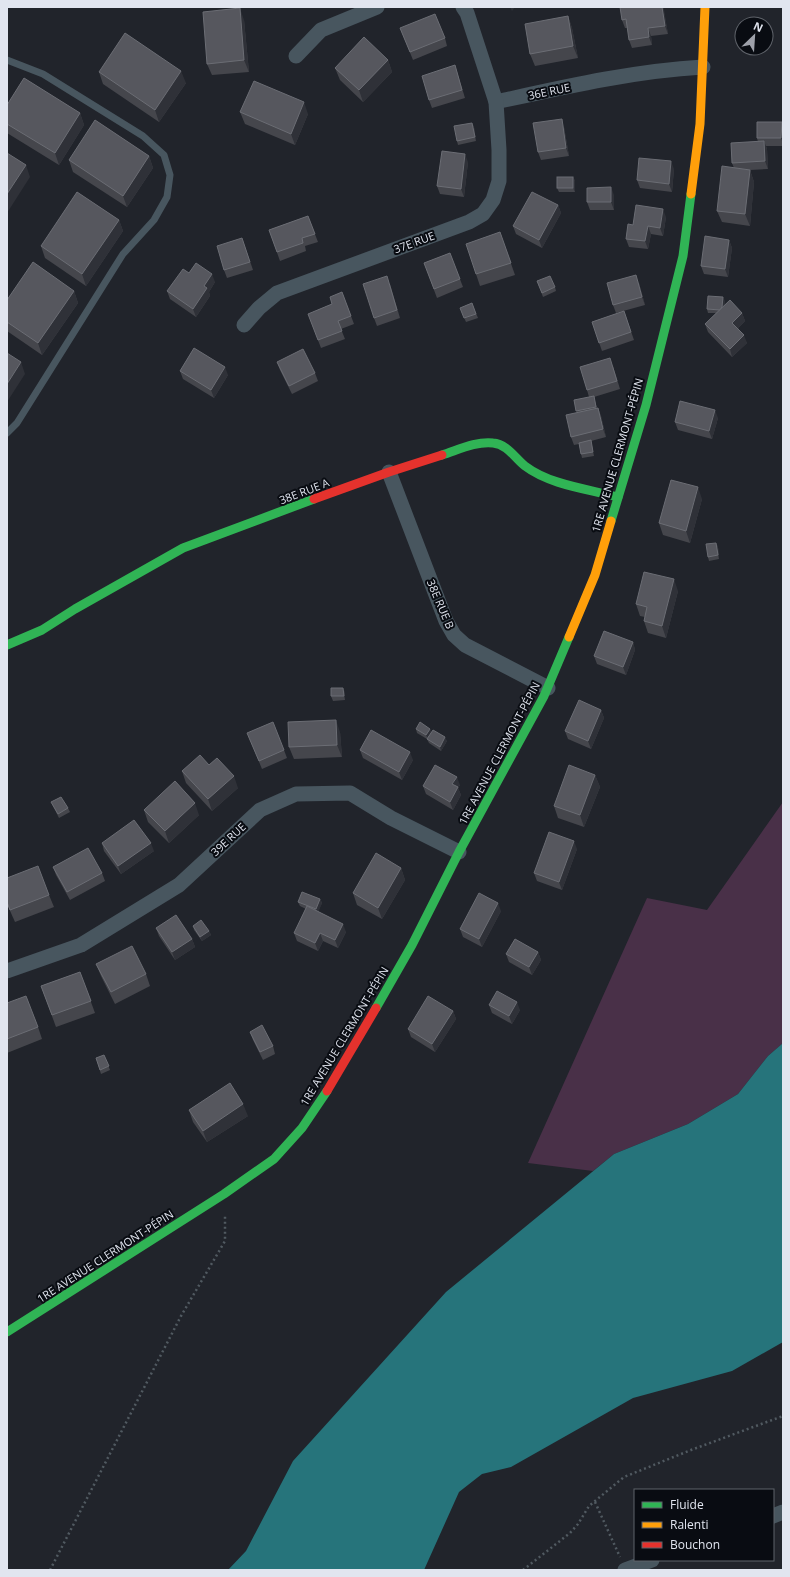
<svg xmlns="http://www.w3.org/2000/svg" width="790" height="1577" viewBox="0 0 790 1577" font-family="'Open Sans',sans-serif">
<rect width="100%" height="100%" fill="#21242b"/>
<polygon fill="#493048" points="783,802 783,1043 768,1056 738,1094 688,1124 614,1154 593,1171 528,1163 647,898 707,910"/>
<polygon fill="#26747b" points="783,1043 783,1342 732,1371 633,1398 511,1467 482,1474 459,1492 424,1570 228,1570 246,1551 293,1461 446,1292 614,1154 688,1124 738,1094 768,1056"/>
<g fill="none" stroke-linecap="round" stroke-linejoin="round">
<g stroke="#515a61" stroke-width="2.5" stroke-dasharray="2 3" stroke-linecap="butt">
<polyline points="595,1502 620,1557"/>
<polyline points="50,1570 181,1316 225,1241 225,1215"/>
<polyline points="523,1570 570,1533 578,1524 589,1506 624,1477 691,1450 783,1416"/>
</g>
<polyline stroke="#48565f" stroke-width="7" points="7,60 43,74 143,136 164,155 170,175 167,197 154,220 123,254 17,423 7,433"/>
<g stroke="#48565f" stroke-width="15">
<polyline points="296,56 321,30 377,7"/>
<path d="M496,102c68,-15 137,-31 207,-35"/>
<polyline points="244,325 259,308 277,293 469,222 483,214 493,200 499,181 499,150 496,102 467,13 463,7"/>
<polyline points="389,472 446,621 454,635 465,645 548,688"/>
<polyline points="7,971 81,945 179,885 260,810 296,794 350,793 391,818 459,852"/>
<polyline points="773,1516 783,1512"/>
<polyline points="625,1570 652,1560"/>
</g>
<g stroke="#30b455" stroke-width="9">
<path d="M442,455c16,-5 34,-14 51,-12 14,1 22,15 32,23 25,19 63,23 93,31"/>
<polyline points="611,521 646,405 683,256 691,194"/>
<polyline points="7,645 42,630 75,609 183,548 314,499"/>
<polyline points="376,1008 412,945 459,852 544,696 569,637"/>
<polyline points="7,1332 224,1194 274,1159 302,1128 327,1091"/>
</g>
<g stroke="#ff9f0a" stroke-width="9">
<polyline points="691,194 700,124 705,7"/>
<polyline points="569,637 595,575 611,521"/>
</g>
<g stroke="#e5322d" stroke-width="9">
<polyline points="314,499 389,472 442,455"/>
<polyline points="327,1091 376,1008"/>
</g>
</g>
<g fill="#45464c">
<polygon points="622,7 663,7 668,34 651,36 652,45 632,48 629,40 628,28 625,28 622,20"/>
<polygon points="568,16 572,28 578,58 535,66 530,54"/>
<polygon points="244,20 249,72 212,75 207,64"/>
<polygon points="400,28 445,38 447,46 413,60"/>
<polygon points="388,60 392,72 363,102 340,80 335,68"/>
<polygon points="455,65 465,98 432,108 429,100"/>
<polygon points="99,72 186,83 159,122 103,84"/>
<polygon points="7,105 80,113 84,125 59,165 7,133"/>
<polygon points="240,112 308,114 295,145 245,124"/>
<polygon points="782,122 783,126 783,146 766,146 767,149 768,169 750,170 754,182 750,226 722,222 717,211 734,168 732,163 758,142 757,138"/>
<polygon points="472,123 474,127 476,141 458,145 457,141"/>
<polygon points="564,127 569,156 541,160 538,152"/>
<polygon points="149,156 153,168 127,207 73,172 69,160"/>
<polygon points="468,162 464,197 440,194 437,186"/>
<polygon points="674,169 672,192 640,188 637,180"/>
<polygon points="573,177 575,181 575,192 559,192 557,188"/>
<polygon points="614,195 614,210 590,210 587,202"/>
<polygon points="558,205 561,213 542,248 516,234 513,226"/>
<polygon points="308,216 318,242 305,246 306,251 280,261 269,230"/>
<polygon points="666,217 663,236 651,234 648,249 629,247 626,239 633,225"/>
<polygon points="119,220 123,231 86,286 45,258 41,246"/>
<polygon points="500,232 515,275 480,286 476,274"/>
<polygon points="242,238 253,270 227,278 224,270"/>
<polygon points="729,240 732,248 728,277 704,274 701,266"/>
<polygon points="450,253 463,287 437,298 424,263"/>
<polygon points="189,273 215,282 209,292 210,296 196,317 170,299 167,291"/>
<polygon points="537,281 555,287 556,291 543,297"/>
<polygon points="639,283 645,305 616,313 613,305"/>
<polygon points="390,284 400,318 377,326 374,318"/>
<polygon points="74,291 78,303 42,355 7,331 7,300"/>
<polygon points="342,292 354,324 341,329 345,339 321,348 308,314 332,304"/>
<polygon points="725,301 724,305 742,313 745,321 738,328 747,343 732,357 708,332 705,324 716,313 708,313 707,309"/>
<polygon points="472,303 478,318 466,322 460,308"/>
<polygon points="624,311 634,340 602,351 592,322"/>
<polygon points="277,362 315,373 318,381 292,394 280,370"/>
<polygon points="613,366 620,389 594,397 597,408 598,408 601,416 606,437 591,441 594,456 582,458 579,444 574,445 571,437 577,413 574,400 589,397 587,390"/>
<polygon points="180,371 228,375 214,398 183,379"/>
<polygon points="718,418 712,439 678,430 675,422"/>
<polygon points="702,499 690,543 663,535 659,523"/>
<polygon points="716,543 718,547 719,559 709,561 708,557"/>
<polygon points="678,591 666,638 648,633 644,621 645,617 640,616 636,604"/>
<polygon points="633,642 635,650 626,675 597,664 594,656"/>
<polygon points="345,692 345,700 333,701 331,696"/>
<polygon points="601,710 604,718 591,749 568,739 565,731"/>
<polygon points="416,729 432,732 447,741 441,751 429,743 427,739 417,733"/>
<polygon points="340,732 342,757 294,759 289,747"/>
<polygon points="247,733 284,750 287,758 262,769"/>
<polygon points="360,750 413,760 402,780 363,758"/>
<polygon points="182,771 238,788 212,811 186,783"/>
<polygon points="595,775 600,787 584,827 558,818 554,806"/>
<polygon points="460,785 458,788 461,795 453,810 426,794 423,786"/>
<polygon points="51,802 68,808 70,812 59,818"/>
<polygon points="144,810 199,815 169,843 148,822"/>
<polygon points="102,843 154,851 121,874 104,851"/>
<polygon points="577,849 562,890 537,881 534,873"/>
<polygon points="53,867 102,873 105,881 70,900 56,875"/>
<polygon points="401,868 405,880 382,919 357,905 353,893"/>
<polygon points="7,878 49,895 54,907 15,922 7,904"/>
<polygon points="320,899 322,903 318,911 346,932 338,948 323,941 318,951 297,941 294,933 306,909 300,906 298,902"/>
<polygon points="501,911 482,947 463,937 460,929"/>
<polygon points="193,926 209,931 211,935 202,941 194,930"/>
<polygon points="156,928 192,939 195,947 175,960 159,936"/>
<polygon points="538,952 541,960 532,975 509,962 506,954"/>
<polygon points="96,964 146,974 150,986 115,1004 101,976"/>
<polygon points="80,972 95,1013 56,1027 41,986"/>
<polygon points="7,1003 38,1027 42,1039 7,1053"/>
<polygon points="489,1005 520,1010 512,1024 492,1013"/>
<polygon points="453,1011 456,1019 435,1052 411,1037 408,1029"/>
<polygon points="250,1032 273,1046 275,1054 263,1060 253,1040"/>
<polygon points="104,1055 110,1070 101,1074 96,1058"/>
<polygon points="189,1110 248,1116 207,1142 193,1122"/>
</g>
<g fill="#2f3138">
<polygon points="510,7 515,7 512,11"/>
<polygon points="662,7 663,7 664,9 668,34 665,26"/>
<polygon points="240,8 244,20 249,72 244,60"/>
<polygon points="568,16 572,28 578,58 573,46"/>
<polygon points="648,28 651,36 652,45 649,37"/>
<polygon points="388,60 392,72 363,102 359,90"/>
<polygon points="181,71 186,83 159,122 155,110"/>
<polygon points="304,102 308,114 295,145 291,134"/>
<polygon points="80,113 84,125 59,165 55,153"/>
<polygon points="562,119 564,127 569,156 566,148"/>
<polygon points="782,122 783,126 783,144 781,138"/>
<polygon points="472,123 474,127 476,141 475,137"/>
<polygon points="764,141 767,149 768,169 765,161"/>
<polygon points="465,154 468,162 464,197 461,189"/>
<polygon points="149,156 153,168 127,207 123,196"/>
<polygon points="671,161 674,169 672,192 669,184"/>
<polygon points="26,165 30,177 7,213 7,194"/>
<polygon points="750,170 754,182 750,226 745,214"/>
<polygon points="573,177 575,181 575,192 573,188"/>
<polygon points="611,187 614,195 614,210 611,202"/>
<polygon points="558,205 561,213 542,248 539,240"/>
<polygon points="663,209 666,217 663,236 660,228"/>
<polygon points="119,220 123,231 86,286 82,274"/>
<polygon points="648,226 651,234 648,249 645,241"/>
<polygon points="729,240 732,248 728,277 725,269"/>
<polygon points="212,274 215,282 209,292 210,296 196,317 193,309 204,286"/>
<polygon points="636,275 639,283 645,305 642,297"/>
<polygon points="74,291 78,303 42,355 38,343"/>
<polygon points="723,297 725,301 724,314 722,310"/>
<polygon points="742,313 745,321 735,331 732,323"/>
<polygon points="744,335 747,343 732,357 730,349"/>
<polygon points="21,362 25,374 7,402 7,384"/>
<polygon points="225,367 228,375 214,398 211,390"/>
<polygon points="598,408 601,416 606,437 603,429"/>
<polygon points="715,410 718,418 712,439 709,431"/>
<polygon points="698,487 702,499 690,543 686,531"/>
<polygon points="716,543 718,547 719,559 718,555"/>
<polygon points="674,579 678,591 666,638 662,626"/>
<polygon points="633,642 635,650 626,675 623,667"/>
<polygon points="343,688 345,692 345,700 344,696"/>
<polygon points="601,710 604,718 591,749 588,741"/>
<polygon points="336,720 340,732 342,757 337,745"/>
<polygon points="430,729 432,733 428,739 426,735"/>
<polygon points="445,737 447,741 441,751 440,747"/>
<polygon points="410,752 413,760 402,780 399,772"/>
<polygon points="595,775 600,787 584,827 580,815"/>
<polygon points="234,776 238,788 212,811 208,799"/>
<polygon points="457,777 460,785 458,788 461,795 453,810 450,802 452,784"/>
<polygon points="195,803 199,815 169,843 165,831"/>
<polygon points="574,841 577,849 562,890 559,882"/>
<polygon points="151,843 154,851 121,874 118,866"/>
<polygon points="401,868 405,880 382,919 378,908"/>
<polygon points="320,899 322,903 318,913 316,909"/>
<polygon points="498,903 501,911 482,947 479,939"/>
<polygon points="343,924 346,932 338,948 335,940"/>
<polygon points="209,931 211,935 202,941 200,937"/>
<polygon points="320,933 323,941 318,951 315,943"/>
<polygon points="192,939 195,947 175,960 172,952"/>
<polygon points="538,952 541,960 532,975 529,967"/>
<polygon points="517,1002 520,1010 512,1024 509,1016"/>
<polygon points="453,1011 456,1019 435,1052 432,1044"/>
<polygon points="243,1104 248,1116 207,1142 203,1131"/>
</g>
<g fill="#56575e" stroke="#6b6d74">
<polygon points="620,7 662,7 665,26 648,28 649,37 629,40 626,19 622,20"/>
<polygon points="240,8 244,60 207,64 203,12"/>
<polygon points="435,14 445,38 410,52 400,28"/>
<polygon points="568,16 573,46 530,54 525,24"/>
<polygon points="125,33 181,71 155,110 99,72"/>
<polygon points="364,37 388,60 359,90 335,68"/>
<polygon points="455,65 462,90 429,100 422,76"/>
<polygon points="24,78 80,113 55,153 7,124 7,105"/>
<polygon points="254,81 304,102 291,134 240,112"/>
<polygon points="562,119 566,148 538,152 533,123"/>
<polygon points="95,120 149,156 123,196 69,160"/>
<polygon points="757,122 782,122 781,138 757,138"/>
<polygon points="472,123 475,137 457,141 454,126"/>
<polygon points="764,141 765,161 732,163 731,143"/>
<polygon points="442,151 465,154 461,189 437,186"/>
<polygon points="7,153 26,165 7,194"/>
<polygon points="639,158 671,161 669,184 637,180"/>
<polygon points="722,166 750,170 745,214 717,211"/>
<rect x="557" y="177" width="16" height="11"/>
<polygon points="611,187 611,202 587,202 587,188"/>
<polygon points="77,192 119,220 82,274 41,246"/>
<polygon points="532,192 558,205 539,240 513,226"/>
<polygon points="636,205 663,209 660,228 648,226 645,241 626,239 628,224 633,225"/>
<polygon points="308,216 315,234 302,238 303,243 277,252 269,230"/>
<polygon points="500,232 511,263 476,274 466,244"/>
<polygon points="705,236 729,240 725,269 701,266"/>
<polygon points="242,238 250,262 224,270 217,246"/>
<polygon points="450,253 460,279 434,289 424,263"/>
<polygon points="33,262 74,291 38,343 7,322 7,300"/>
<polygon points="196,263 212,274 204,286 207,288 193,309 167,291 183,269 189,273"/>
<polygon points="636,275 642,297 613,305 607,283"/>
<polygon points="387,276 397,310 374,318 363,284"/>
<polygon points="550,276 555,287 542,293 537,281"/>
<polygon points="342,292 351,316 338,321 342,331 318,340 308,314 332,304 330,297"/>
<polygon points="708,296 723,297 722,307 720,310 707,309"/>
<polygon points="730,300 742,313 732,323 744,335 730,349 705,324"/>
<polygon points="472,303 476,314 464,318 460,308"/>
<polygon points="624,311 631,332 599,343 592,322"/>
<polygon points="194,348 225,367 211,390 180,371"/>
<polygon points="303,349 315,373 289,386 277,362"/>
<polygon points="7,353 21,362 7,384"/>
<polygon points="610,358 617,381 587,390 580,367"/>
<polygon points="594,396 596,407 576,411 574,400"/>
<polygon points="680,401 715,410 709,431 675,422"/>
<polygon points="598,408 603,429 571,437 566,415"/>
<polygon points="591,440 593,452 581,454 579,443"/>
<polygon points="671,480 698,487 686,531 659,523"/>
<polygon points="716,543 718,555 708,557 706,544"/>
<polygon points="644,572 674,579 662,626 644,621 647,607 636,604"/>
<polygon points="604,631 633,642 623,667 594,656"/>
<polygon points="331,688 343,688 344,696 331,696"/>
<polygon points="579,700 601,710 588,741 565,731"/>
<polygon points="336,720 337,745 289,747 288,722"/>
<polygon points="273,722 284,750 259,761 247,733"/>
<polygon points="420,722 430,729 426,735 416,729"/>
<polygon points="371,730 410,752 399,772 360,750"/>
<polygon points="433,730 445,737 440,747 427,739"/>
<polygon points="200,755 209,765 217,758 234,776 208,799 182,771"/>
<polygon points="435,765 457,777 452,784 458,787 450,802 423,786"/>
<polygon points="569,765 595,775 580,815 554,806"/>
<polygon points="175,781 195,803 165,831 144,810"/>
<polygon points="61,797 68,808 58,814 51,802"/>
<polygon points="134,820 151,843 118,866 102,843"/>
<polygon points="549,832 574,841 559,882 534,873"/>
<polygon points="88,848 102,873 67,892 53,867"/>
<polygon points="376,853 401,868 378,908 353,893"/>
<polygon points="38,866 49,895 10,910 7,902 7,878"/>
<polygon points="302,892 320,899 316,909 298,902"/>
<polygon points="479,893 498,903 479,939 460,929"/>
<polygon points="307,906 343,924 335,940 320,933 315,943 294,933"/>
<polygon points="176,915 192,939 172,952 156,928"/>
<polygon points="201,920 209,931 200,937 193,926"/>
<polygon points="515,939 538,952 529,967 506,954"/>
<polygon points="132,946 146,974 111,992 96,964"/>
<polygon points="80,972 91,1001 52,1015 41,986"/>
<polygon points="497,991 517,1002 509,1016 489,1005"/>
<polygon points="26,996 38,1027 7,1039 7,1003"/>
<polygon points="428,996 453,1011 432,1044 408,1029"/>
<polygon points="262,1025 273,1046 260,1052 250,1032"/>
<polygon points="104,1055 109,1066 100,1070 96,1058"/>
<polygon points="230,1083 243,1104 203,1131 189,1110"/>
</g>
<g text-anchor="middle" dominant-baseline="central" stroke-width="4" stroke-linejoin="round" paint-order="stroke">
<g font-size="11" fill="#e1e5ef" stroke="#090c12">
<text transform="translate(549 91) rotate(-12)">36E RUE</text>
<text transform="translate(414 242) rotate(-20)">37E RUE</text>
<text transform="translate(617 455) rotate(-74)">1RE AVENUE CLERMONT-PÉPIN</text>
<text transform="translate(304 491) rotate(-21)">38E RUE A</text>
<text transform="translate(441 604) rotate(67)">38E RUE B</text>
<text transform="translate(499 753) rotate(-62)">1RE AVENUE CLERMONT-PÉPIN</text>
<text transform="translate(228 839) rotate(-43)">39E RUE</text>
<text transform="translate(344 1036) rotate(-59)">1RE AVENUE CLERMONT-PÉPIN</text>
<text transform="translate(105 1256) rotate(-33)">1RE AVENUE CLERMONT-PÉPIN</text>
</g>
</g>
<rect width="790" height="1577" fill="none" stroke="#e1e5ef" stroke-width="16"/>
<rect x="634" y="1489" width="140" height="72" fill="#090c12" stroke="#5f636a"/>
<rect x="642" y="1502" width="20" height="6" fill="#30b455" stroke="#5f636a"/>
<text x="670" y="1509" font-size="12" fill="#e1e5ef">Fluide</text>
<rect x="642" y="1522" width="20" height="6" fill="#ff9f0a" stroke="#5f636a"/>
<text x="670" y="1529" font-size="12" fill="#e1e5ef">Ralenti</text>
<rect x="642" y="1542" width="20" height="6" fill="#e5322d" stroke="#5f636a"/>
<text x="670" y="1549" font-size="12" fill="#e1e5ef">Bouchon</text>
<g transform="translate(754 36) rotate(25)"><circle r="19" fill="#090c12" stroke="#5f636a"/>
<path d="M0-3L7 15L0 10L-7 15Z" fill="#9ea1aa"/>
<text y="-6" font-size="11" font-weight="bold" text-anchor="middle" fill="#e1e5ef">N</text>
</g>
</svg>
